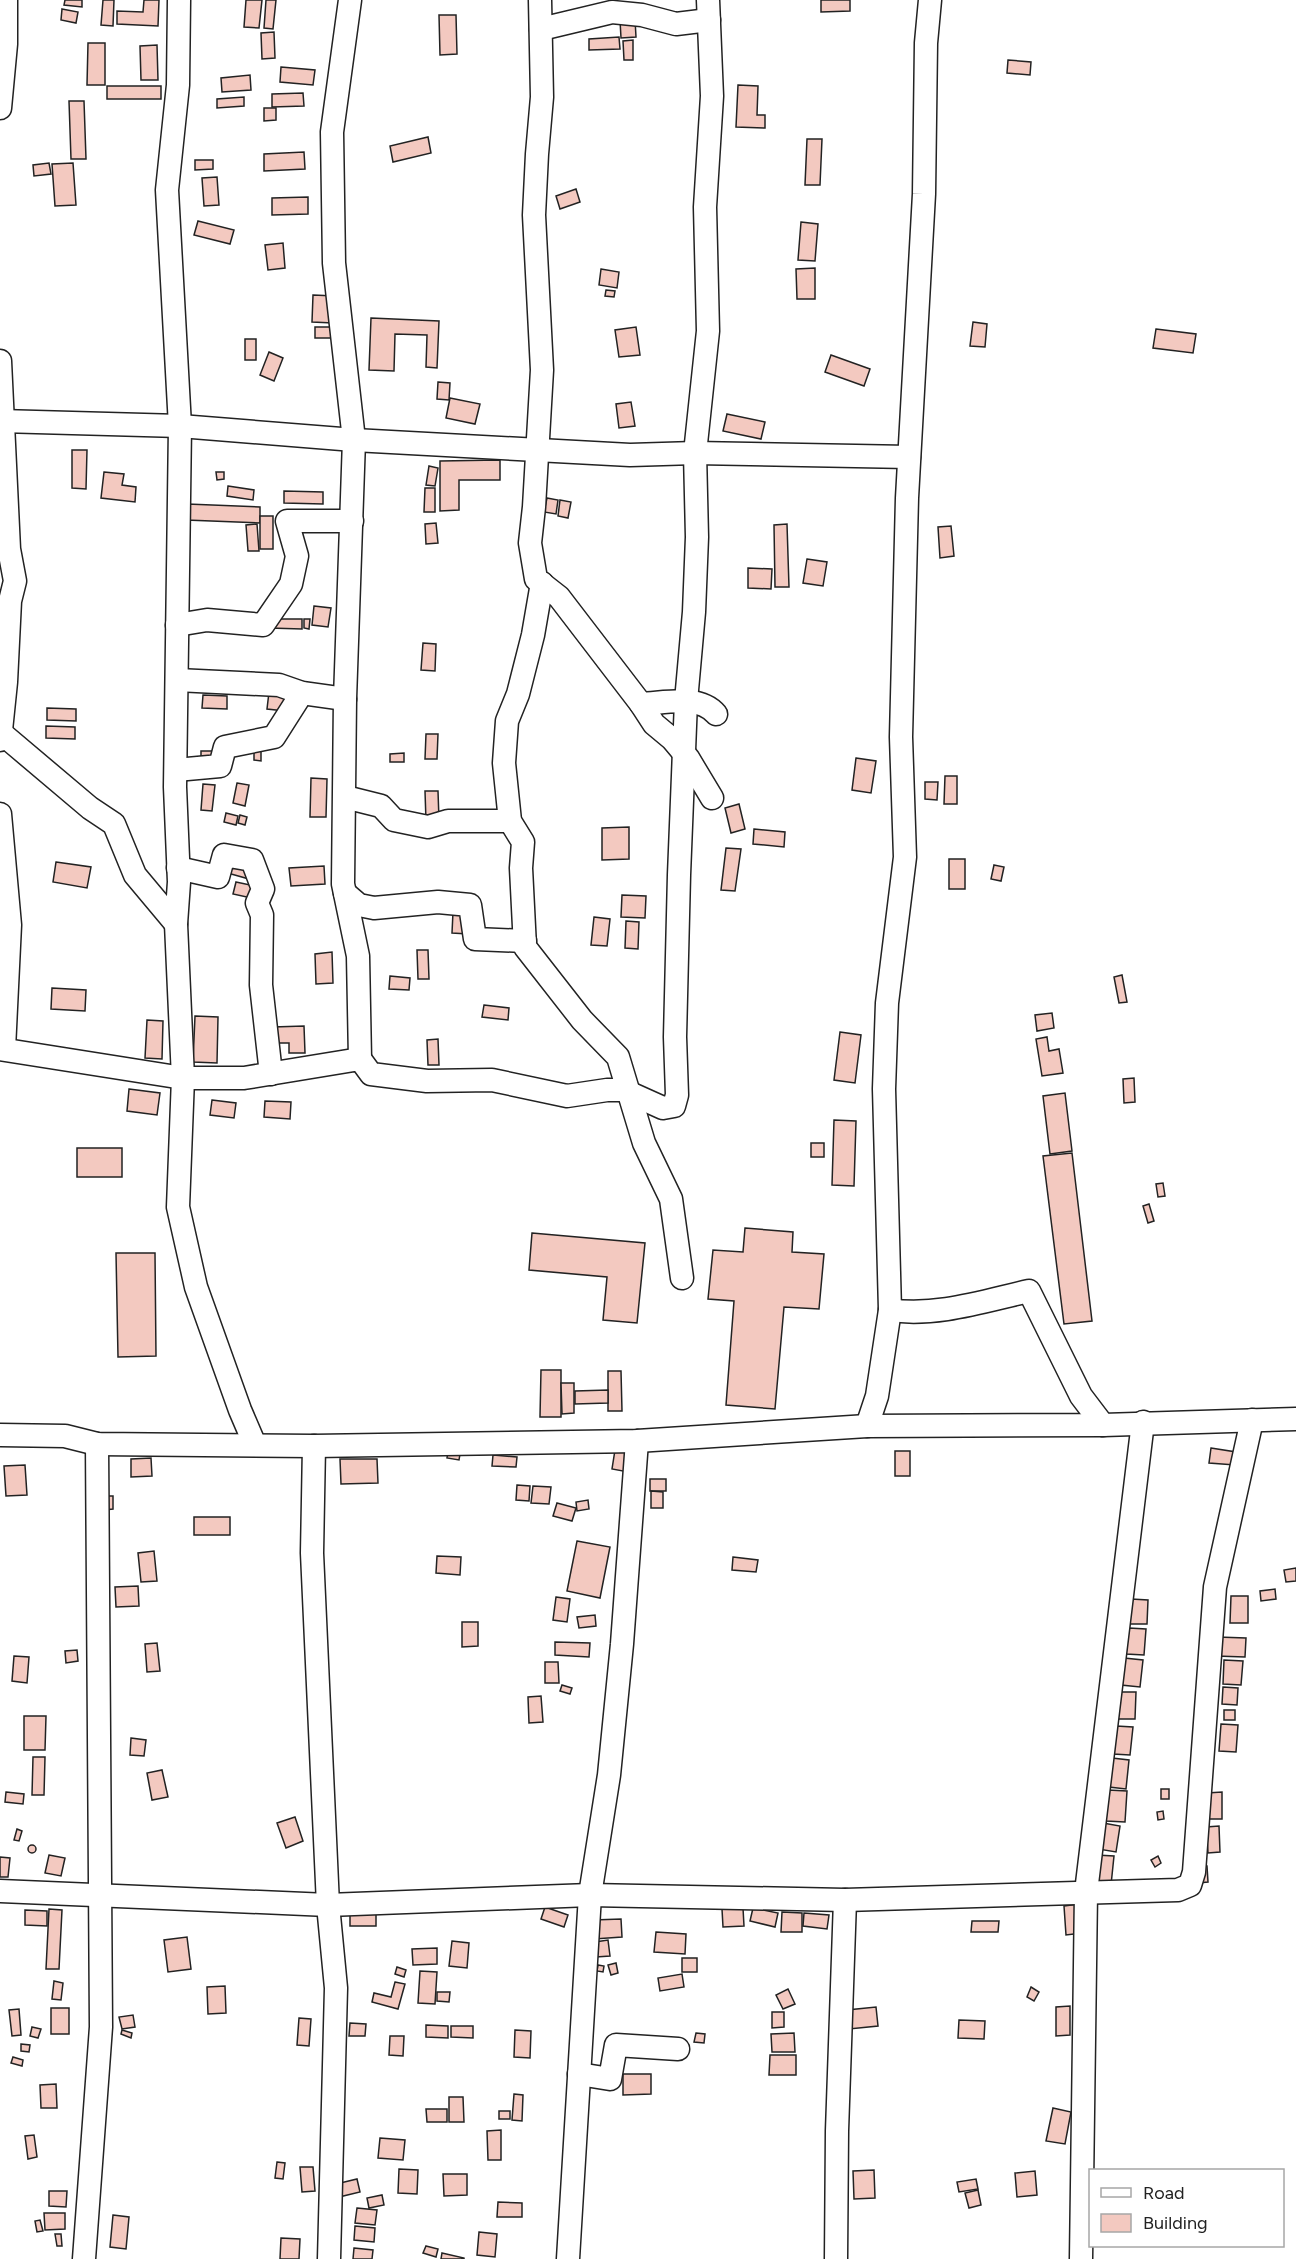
<svg xmlns="http://www.w3.org/2000/svg" width="1296" height="2259" viewBox="0 0 1296 2259" font-family="Figtree,sans-serif">
<rect width="100%" height="100%" fill="#fff"/>
<g fill="#f3c9c0" stroke="#222" stroke-width="1.5">
<polygon points="65,0 82,0 82,7 64,5"/>
<polygon points="103,0 114,0 113,26 101,25"/>
<polygon points="144,0 159,0 158,26 117,24 117,11 143,12"/>
<polygon points="246,0 262,0 259,28 244,27"/>
<polygon points="266,0 276,0 273,29 264,28"/>
<polygon points="821,0 850,0 850,11 821,12"/>
<polygon points="62,9 78,12 76,23 61,20"/>
<polygon points="439,15 456,15 457,54 440,55"/>
<polygon points="635,19 636,37 621,38 620,20"/>
<polygon points="274,32 275,58 262,59 261,33"/>
<polygon points="619,37 620,49 589,50 589,39"/>
<polygon points="633,40 633,60 624,60 623,41"/>
<polygon points="88,43 105,43 105,85 87,85"/>
<polygon points="157,45 158,80 141,80 140,46"/>
<polygon points="1008,60 1031,62 1030,75 1007,73"/>
<polygon points="281,67 315,70 313,85 280,82"/>
<polygon points="250,75 251,90 222,92 221,78"/>
<polygon points="738,85 758,86 757,115 765,115 765,128 736,127"/>
<rect x="107" y="86" width="54" height="13"/>
<polygon points="303,93 304,106 272,107 272,94"/>
<polygon points="244,97 244,106 217,108 217,99"/>
<polygon points="69,101 84,101 86,159 71,159"/>
<polygon points="264,108 276,108 276,120 264,121"/>
<polygon points="428,137 431,153 393,162 390,146"/>
<polygon points="807,139 822,139 820,185 805,185"/>
<polygon points="304,152 305,169 264,171 264,154"/>
<polygon points="195,160 213,160 213,169 195,170"/>
<polygon points="49,163 51,174 34,176 33,165"/>
<polygon points="73,163 76,205 55,206 52,164"/>
<polygon points="217,177 219,205 204,206 202,178"/>
<polygon points="576,189 580,202 560,209 556,196"/>
<polygon points="308,197 308,214 272,215 272,198"/>
<polygon points="198,221 234,230 230,244 194,235"/>
<polygon points="801,222 818,224 815,261 798,260"/>
<polygon points="283,243 285,268 268,270 265,245"/>
<polygon points="815,268 815,299 797,299 796,269"/>
<polygon points="601,269 619,272 617,288 599,285"/>
<polygon points="606,290 615,291 614,297 605,296"/>
<polygon points="313,295 335,296 333,323 312,322"/>
<polygon points="371,318 439,321 437,368 426,367 427,335 395,334 394,371 369,370"/>
<polygon points="973,322 987,324 985,347 970,346"/>
<rect x="315" y="327" width="20" height="11"/>
<polygon points="636,327 640,355 619,357 615,330"/>
<polygon points="1156,329 1196,334 1193,353 1153,348"/>
<rect x="245" y="339" width="11" height="21"/>
<polygon points="269,352 283,358 274,381 260,375"/>
<polygon points="831,355 870,369 864,386 825,372"/>
<polygon points="438,382 450,383 449,400 437,399"/>
<polygon points="450,398 480,404 475,424 446,418"/>
<polygon points="631,402 635,426 619,428 616,404"/>
<polygon points="727,414 765,422 761,439 723,431"/>
<polygon points="72,450 87,450 86,489 72,488"/>
<polygon points="500,460 500,480 459,480 459,510 440,511 440,461"/>
<polygon points="429,466 438,468 435,486 426,485"/>
<polygon points="104,472 124,474 122,485 136,487 135,502 101,498"/>
<polygon points="216,472 224,472 224,479 217,480"/>
<polygon points="228,486 254,490 253,500 227,496"/>
<polygon points="425,488 435,488 435,512 424,512"/>
<polygon points="284,491 323,492 323,504 284,503"/>
<polygon points="547,498 558,500 556,514 544,512"/>
<polygon points="560,500 571,502 568,518 558,516"/>
<polygon points="187,504 260,507 260,523 186,520"/>
<rect x="260" y="516" width="13" height="33"/>
<polygon points="436,523 438,543 426,544 425,524"/>
<polygon points="257,524 259,551 248,551 246,525"/>
<polygon points="787,524 789,587 775,587 774,525"/>
<polygon points="951,526 954,556 940,558 938,527"/>
<polygon points="807,559 827,562 823,586 803,583"/>
<polygon points="748,568 772,569 771,589 748,588"/>
<polygon points="314,606 331,608 328,627 312,625"/>
<polygon points="269,619 302,619 302,629 269,628"/>
<polygon points="304,619 310,619 309,629 304,628"/>
<polygon points="423,643 436,644 435,671 421,670"/>
<polygon points="269,692 288,694 285,711 267,709"/>
<polygon points="203,695 227,696 227,709 202,708"/>
<polygon points="47,708 76,709 76,721 47,720"/>
<polygon points="46,726 75,727 75,739 46,738"/>
<polygon points="426,734 438,734 437,759 425,759"/>
<polygon points="254,750 261,750 261,761 254,760"/>
<rect x="201" y="751" width="12" height="7"/>
<polygon points="404,753 404,762 390,762 390,754"/>
<polygon points="856,758 876,761 871,793 852,790"/>
<polygon points="945,776 957,776 957,804 944,804"/>
<polygon points="311,778 327,779 326,817 310,817"/>
<polygon points="925,782 938,782 937,800 925,799"/>
<polygon points="237,783 249,785 245,806 233,803"/>
<polygon points="203,784 215,785 212,811 201,810"/>
<polygon points="425,791 438,791 439,820 426,821"/>
<polygon points="739,804 745,829 731,833 725,808"/>
<polygon points="226,813 238,816 236,825 224,822"/>
<polygon points="240,815 247,817 245,825 238,823"/>
<polygon points="629,827 629,859 602,860 602,828"/>
<polygon points="754,829 785,832 784,847 753,844"/>
<polygon points="726,848 741,849 735,891 721,890"/>
<rect x="949" y="859" width="16" height="30"/>
<polygon points="56,862 91,867 87,888 53,882"/>
<polygon points="227,862 252,869 249,879 224,872"/>
<polygon points="994,865 1004,867 1001,881 991,879"/>
<polygon points="324,866 325,884 291,886 289,868"/>
<polygon points="236,882 259,887 256,899 233,894"/>
<polygon points="622,895 646,896 645,918 621,917"/>
<polygon points="453,912 470,913 468,934 452,933"/>
<polygon points="594,917 610,919 607,946 591,945"/>
<polygon points="626,921 639,922 638,949 625,948"/>
<polygon points="417,950 428,950 429,979 418,979"/>
<polygon points="332,952 333,983 316,984 315,954"/>
<polygon points="1122,975 1127,1002 1119,1003 1114,977"/>
<polygon points="390,976 410,978 409,990 389,989"/>
<polygon points="52,988 86,990 85,1011 51,1009"/>
<polygon points="484,1005 509,1008 508,1020 482,1017"/>
<polygon points="1052,1013 1054,1028 1037,1031 1035,1015"/>
<polygon points="195,1016 218,1017 217,1063 193,1062"/>
<polygon points="147,1020 163,1021 162,1059 145,1058"/>
<polygon points="304,1026 305,1053 289,1053 289,1043 273,1043 273,1027"/>
<polygon points="840,1032 861,1035 855,1083 834,1080"/>
<polygon points="1047,1037 1049,1051 1059,1049 1063,1073 1042,1076 1036,1039"/>
<polygon points="438,1039 439,1065 428,1065 427,1040"/>
<polygon points="1134,1078 1135,1102 1124,1103 1123,1079"/>
<polygon points="129,1089 160,1093 157,1115 127,1111"/>
<polygon points="1065,1093 1072,1151 1050,1154 1043,1096"/>
<polygon points="212,1100 236,1103 234,1118 210,1115"/>
<polygon points="265,1101 291,1102 290,1119 264,1117"/>
<polygon points="834,1120 856,1121 854,1186 832,1185"/>
<rect x="811" y="1143" width="13" height="14"/>
<rect x="77" y="1148" width="45" height="29"/>
<polygon points="1072,1153 1092,1321 1064,1324 1043,1156"/>
<polygon points="1163,1183 1165,1196 1158,1197 1156,1184"/>
<polygon points="1149,1204 1154,1221 1148,1223 1143,1206"/>
<polygon points="745,1228 793,1232 792,1252 824,1254 819,1309 784,1307 775,1409 726,1405 734,1301 708,1299 713,1250 743,1252"/>
<polygon points="532,1233 645,1243 637,1323 603,1320 607,1277 529,1270"/>
<polygon points="116,1253 155,1253 156,1356 118,1357"/>
<polygon points="541,1370 561,1370 561,1417 540,1417"/>
<polygon points="608,1371 621,1371 622,1411 608,1411"/>
<polygon points="561,1383 574,1383 574,1413 562,1414"/>
<polygon points="608,1390 608,1403 575,1404 575,1391"/>
<polygon points="1211,1448 1236,1452 1235,1465 1209,1463"/>
<polygon points="615,1450 632,1453 628,1472 612,1469"/>
<rect x="895" y="1451" width="15" height="25"/>
<polygon points="448,1452 460,1454 459,1460 447,1458"/>
<polygon points="493,1455 517,1457 516,1467 492,1466"/>
<polygon points="151,1458 152,1476 131,1477 131,1459"/>
<polygon points="340,1459 377,1459 378,1483 341,1484"/>
<polygon points="25,1465 27,1495 6,1496 4,1466"/>
<rect x="650" y="1479" width="16" height="12"/>
<polygon points="517,1485 530,1486 529,1501 516,1500"/>
<polygon points="533,1486 551,1487 549,1504 531,1503"/>
<polygon points="651,1491 663,1492 663,1508 651,1508"/>
<polygon points="103,1496 113,1496 113,1509 104,1510"/>
<polygon points="588,1500 589,1509 577,1511 576,1502"/>
<polygon points="557,1503 576,1508 572,1521 553,1516"/>
<rect x="194" y="1517" width="36" height="18"/>
<polygon points="577,1541 610,1547 600,1598 567,1591"/>
<polygon points="154,1551 157,1581 141,1582 138,1553"/>
<polygon points="437,1556 461,1557 460,1575 436,1573"/>
<polygon points="733,1557 758,1560 756,1572 732,1570"/>
<polygon points="1296,1568 1296,1581 1286,1582 1284,1570"/>
<polygon points="138,1586 139,1606 116,1607 115,1587"/>
<polygon points="1275,1589 1276,1599 1261,1601 1260,1591"/>
<polygon points="1231,1596 1248,1596 1248,1623 1230,1623"/>
<polygon points="556,1597 570,1599 567,1622 553,1620"/>
<polygon points="1131,1599 1148,1600 1147,1624 1130,1624"/>
<polygon points="595,1615 596,1626 579,1628 577,1617"/>
<polygon points="462,1622 478,1622 478,1646 462,1647"/>
<polygon points="1129,1628 1146,1629 1144,1655 1126,1654"/>
<polygon points="1217,1637 1246,1638 1245,1657 1216,1656"/>
<polygon points="555,1642 590,1643 589,1657 555,1655"/>
<polygon points="157,1643 160,1671 147,1672 145,1644"/>
<polygon points="77,1650 78,1661 66,1663 65,1651"/>
<polygon points="14,1656 29,1657 27,1683 12,1681"/>
<polygon points="1124,1658 1143,1660 1140,1687 1121,1685"/>
<polygon points="1224,1660 1243,1661 1241,1685 1223,1684"/>
<polygon points="545,1662 558,1662 559,1683 545,1683"/>
<polygon points="562,1685 572,1688 570,1694 560,1691"/>
<polygon points="1223,1687 1238,1688 1237,1705 1222,1704"/>
<polygon points="1118,1692 1136,1692 1135,1719 1117,1719"/>
<polygon points="541,1696 543,1722 529,1723 528,1697"/>
<rect x="1224" y="1710" width="11" height="10"/>
<polygon points="24,1716 46,1716 45,1750 24,1750"/>
<polygon points="1221,1724 1238,1725 1236,1752 1219,1751"/>
<polygon points="1116,1726 1133,1727 1130,1755 1113,1754"/>
<polygon points="131,1738 146,1740 144,1756 130,1755"/>
<polygon points="33,1757 45,1757 44,1795 32,1795"/>
<polygon points="1112,1758 1129,1760 1126,1789 1109,1787"/>
<polygon points="162,1770 168,1797 152,1800 147,1773"/>
<rect x="1161" y="1789" width="8" height="10"/>
<polygon points="1108,1790 1127,1791 1125,1822 1106,1821"/>
<polygon points="6,1792 24,1794 23,1804 5,1802"/>
<polygon points="1222,1792 1222,1819 1207,1819 1207,1793"/>
<polygon points="1163,1811 1164,1819 1158,1820 1157,1812"/>
<polygon points="295,1817 303,1841 286,1848 277,1823"/>
<polygon points="1103,1823 1120,1826 1116,1852 1098,1849"/>
<polygon points="1219,1826 1220,1852 1208,1853 1206,1827"/>
<polygon points="17,1829 22,1831 19,1841 14,1840"/>
<circle cx="32" cy="1849" r="4"/>
<polygon points="49,1855 65,1858 61,1876 45,1873"/>
<polygon points="1096,1855 1114,1856 1111,1885 1094,1884"/>
<polygon points="1158,1856 1161,1863 1155,1867 1151,1860"/>
<polygon points="0,1857 10,1858 8,1877 0,1877"/>
<polygon points="1207,1866 1208,1882 1198,1883 1197,1867"/>
<polygon points="1079,1904 1082,1933 1066,1935 1064,1906"/>
<rect x="350" y="1906" width="26" height="20"/>
<polygon points="545,1907 568,1915 564,1927 541,1919"/>
<polygon points="743,1908 744,1926 723,1927 722,1909"/>
<polygon points="753,1908 778,1913 775,1927 750,1921"/>
<polygon points="49,1909 62,1910 59,1969 46,1969"/>
<polygon points="25,1910 47,1911 47,1926 25,1925"/>
<polygon points="782,1912 802,1913 802,1932 781,1932"/>
<polygon points="804,1913 829,1915 827,1929 803,1926"/>
<polygon points="621,1919 622,1937 594,1939 593,1920"/>
<polygon points="972,1921 999,1921 998,1932 971,1932"/>
<polygon points="656,1932 686,1934 685,1954 654,1952"/>
<polygon points="187,1937 191,1969 168,1972 164,1940"/>
<polygon points="608,1940 610,1956 596,1957 595,1942"/>
<polygon points="452,1941 469,1943 467,1968 449,1966"/>
<polygon points="437,1948 437,1964 413,1965 412,1949"/>
<rect x="682" y="1958" width="15" height="14"/>
<polygon points="616,1963 618,1973 611,1975 608,1965"/>
<polygon points="598,1965 604,1966 603,1972 597,1971"/>
<polygon points="397,1967 406,1970 404,1977 395,1974"/>
<polygon points="420,1971 437,1972 435,2004 418,2003"/>
<polygon points="682,1974 684,1987 660,1991 658,1978"/>
<polygon points="54,1981 63,1983 61,2000 52,1999"/>
<polygon points="395,1982 405,1984 398,2009 372,2002 374,1993 391,1997"/>
<polygon points="225,1986 226,2013 208,2014 207,1987"/>
<polygon points="1031,1987 1039,1992 1034,2001 1027,1997"/>
<polygon points="788,1989 795,2004 783,2009 776,1995"/>
<polygon points="437,1992 450,1992 449,2002 437,2001"/>
<polygon points="1070,2006 1070,2035 1056,2036 1056,2007"/>
<polygon points="876,2007 878,2026 849,2029 847,2010"/>
<rect x="51" y="2008" width="18" height="26"/>
<polygon points="19,2009 21,2035 12,2036 9,2010"/>
<polygon points="772,2012 784,2012 784,2027 772,2028"/>
<polygon points="133,2015 135,2027 122,2029 119,2017"/>
<polygon points="299,2018 311,2019 309,2046 297,2045"/>
<polygon points="959,2020 985,2021 984,2039 958,2038"/>
<polygon points="350,2023 366,2024 365,2036 349,2036"/>
<polygon points="426,2025 448,2026 448,2038 426,2037"/>
<polygon points="451,2026 473,2026 473,2038 451,2037"/>
<polygon points="32,2027 41,2029 38,2038 30,2036"/>
<polygon points="122,2030 132,2033 131,2038 121,2034"/>
<polygon points="515,2030 531,2031 530,2058 514,2057"/>
<polygon points="696,2033 705,2034 704,2043 694,2042"/>
<polygon points="794,2033 795,2052 772,2052 771,2034"/>
<polygon points="390,2036 404,2036 403,2056 389,2055"/>
<polygon points="21,2044 30,2045 29,2052 21,2051"/>
<polygon points="770,2055 796,2055 796,2075 769,2075"/>
<polygon points="13,2057 23,2060 22,2066 11,2063"/>
<polygon points="623,2074 651,2074 651,2094 623,2095"/>
<polygon points="56,2084 57,2108 41,2108 40,2085"/>
<polygon points="514,2094 523,2095 522,2121 512,2120"/>
<polygon points="449,2097 463,2097 464,2122 449,2122"/>
<polygon points="1053,2108 1071,2112 1065,2144 1046,2141"/>
<polygon points="426,2109 447,2109 447,2122 427,2122"/>
<rect x="499" y="2111" width="11" height="8"/>
<polygon points="501,2130 501,2160 488,2160 487,2131"/>
<polygon points="34,2135 37,2157 28,2159 25,2136"/>
<polygon points="380,2138 405,2140 403,2160 378,2158"/>
<polygon points="277,2162 285,2163 283,2179 275,2178"/>
<polygon points="300,2167 313,2167 315,2191 302,2192"/>
<polygon points="399,2169 418,2170 417,2194 398,2193"/>
<polygon points="874,2170 875,2198 854,2199 853,2171"/>
<polygon points="1035,2171 1037,2195 1017,2197 1015,2173"/>
<polygon points="443,2174 467,2174 467,2195 444,2196"/>
<polygon points="357,2179 360,2192 339,2197 336,2184"/>
<polygon points="976,2179 978,2189 959,2192 957,2182"/>
<polygon points="978,2190 981,2205 969,2208 965,2193"/>
<polygon points="49,2191 67,2191 66,2207 49,2206"/>
<polygon points="382,2195 384,2205 369,2208 367,2198"/>
<polygon points="498,2202 522,2203 522,2217 497,2217"/>
<polygon points="357,2208 377,2210 375,2225 355,2223"/>
<polygon points="44,2213 65,2213 65,2229 45,2230"/>
<polygon points="113,2215 129,2217 126,2249 110,2247"/>
<polygon points="40,2220 43,2231 37,2232 35,2221"/>
<polygon points="355,2226 375,2228 374,2242 354,2240"/>
<polygon points="479,2232 497,2234 495,2257 477,2255"/>
<polygon points="55,2234 61,2234 62,2246 57,2246"/>
<polygon points="281,2238 300,2239 299,2259 280,2259"/>
<polygon points="426,2246 438,2249 436,2257 423,2253"/>
<polygon points="354,2248 373,2250 372,2259 353,2259"/>
<polygon points="442,2253 464,2258 464,2259 441,2259"/>
</g>
<g fill="none" stroke-linecap="round" stroke-linejoin="round">
<defs>
<g id="minor">
<polyline points="179,0 178,85 167,190 180,426 175,787 179,882 176,924 183,1078 178,1207 196,1287 240,1410 255,1445"/>
<polyline points="350,0 332,132 334,263 354,440 345,699 343,884 358,956 360,1059"/>
<path d="M540,0l2,97 -5,57 -3,61 8,155 -8,137 -4,36 6,36 23,18 82,107c24,-1 58,-10 75,10"/>
<polyline points="541,29 612,12 642,15 676,24 709,20"/>
<polyline points="0,108 6,44 6,0"/>
<polyline points="0,361 9,549 15,581 10,601 6,682 0,740"/>
<polyline points="0,421 180,426 354,440 630,455 695,453 909,457"/>
<polyline points="542,583 533,635 518,694 507,721 504,763 510,821 523,842 521,868 525,947 582,1020 618,1057 644,1143 671,1199 682,1278"/>
<polyline points="177,625 207,620 263,625 291,584 297,556 287,521 352,521"/>
<polyline points="177,680 279,685 302,693 345,699"/>
<polyline points="641,704 654,724 672,739 688,758 712,798"/>
<polyline points="0,732 90,808 114,824 135,875 176,924"/>
<polyline points="176,770 220,766 225,747 274,737 302,693"/>
<polyline points="345,797 381,806 394,820 428,827 448,821 510,821"/>
<polyline points="0,814 10,925 4,1049"/>
<polyline points="178,868 218,877 224,855 252,860 263,889 257,903 262,915 261,985 271,1074"/>
<polyline points="345,893 359,905 374,908 438,902 470,905 475,939 525,941"/>
<polyline points="0,1049 183,1078 244,1078 360,1059 371,1074 427,1081 492,1080 567,1096 607,1090 623,1090 663,1108 674,1106 677,1095 675,1037 679,875 686,701 694,612 697,537 695,453 708,331 705,207 712,96 708,0"/>
<path d="M890,1310c46,7 94,-9 139,-19l52,105 22,29"/>
<polyline points="867,1426 877,1396 890,1310 884,1089 887,1003 905,857 901,737 907,498 924,194 926,43 930,0"/>
<polyline points="0,1435 65,1436 97,1444 314,1446 637,1441 867,1426 1103,1425 1296,1419"/>
<polyline points="314,1446 312,1553 328,1905 336,1988 329,2259"/>
<polyline points="0,1891 328,1905 590,1895 845,1900 1178,1890 1190,1885 1194,1872 1215,1587 1252,1420"/>
<polyline points="579,2074 610,2079 616,2045 678,2049"/>
<polyline points="84,2259 101,2027 97,1444"/>
<polyline points="568,2259 590,1895 609,1775 622,1644 637,1441"/>
<polyline points="836,2259 837,2131 845,1900"/>
<polyline points="1081,2259 1086,1892 1143,1422"/>
</g>
</defs>
<use href="#minor" stroke="#222" stroke-width="25"/>
<use href="#minor" stroke="#fff" stroke-width="22"/>
</g>
<rect x="1089" y="2169" width="195" height="78" fill="#ffffff" stroke="#a7a7a7" stroke-width="1.5"/>
<rect x="1101" y="2188" width="30" height="9" fill="#ffffff" stroke="#a7a7a7" stroke-width="1.5"/>
<text x="1143" y="2199" font-size="18" fill="#222222">Road</text>
<rect x="1101" y="2214" width="30" height="18" fill="#f3c9c0" stroke="#a7a7a7" stroke-width="1.5"/>
<text x="1143" y="2229" font-size="18" fill="#222222">Building</text>
</svg>
